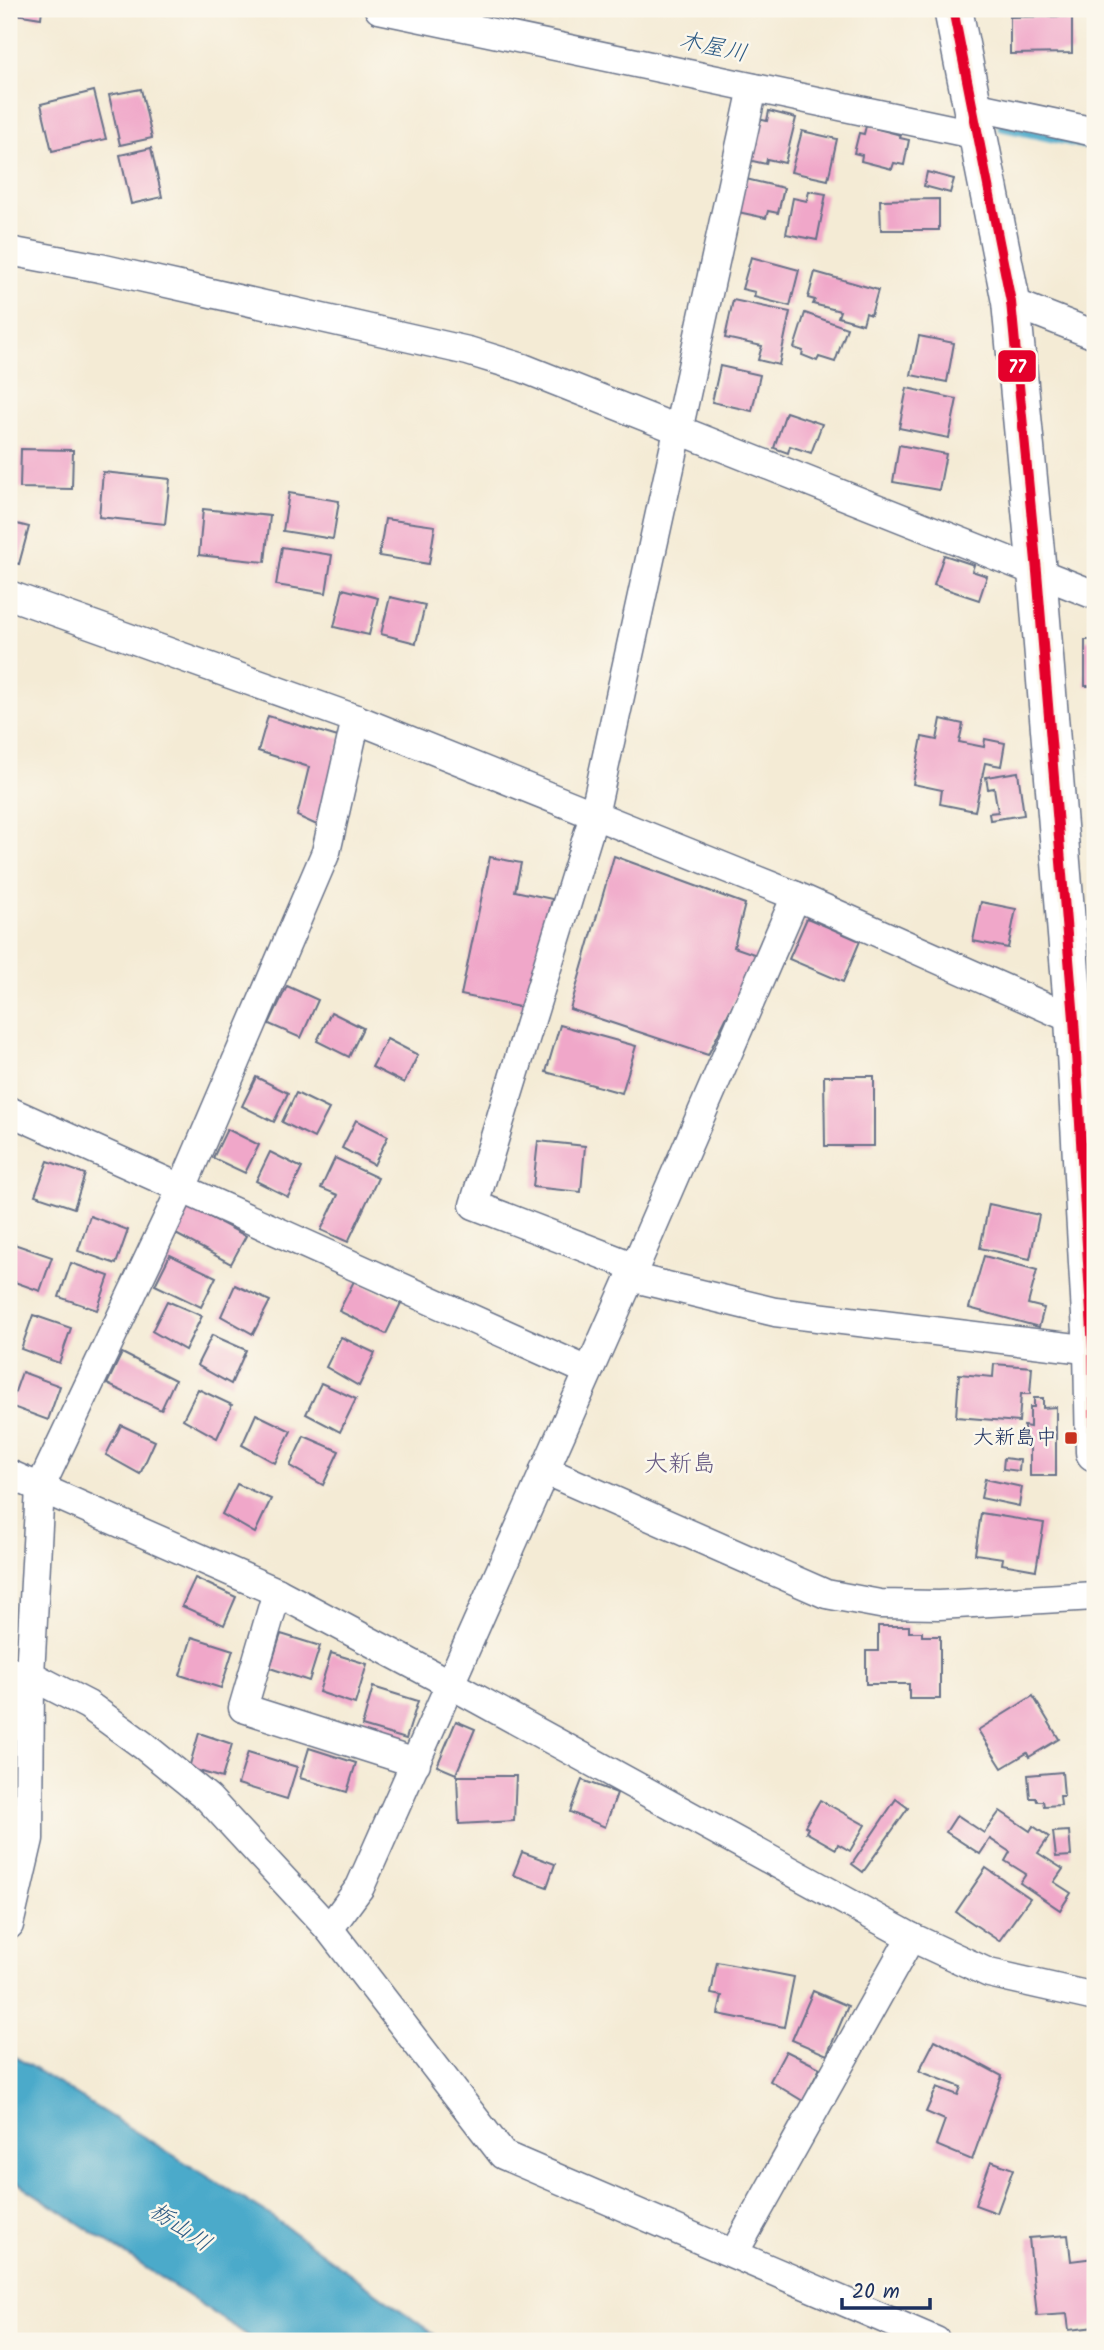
<svg xmlns="http://www.w3.org/2000/svg" width="1104" height="2350" viewBox="0 0 1104 2350" font-family="Kalam,'Klee One',sans-serif">
<rect width="100%" height="100%" fill="#fbf7ec"/>
<filter id="ink" filterUnits="userSpaceOnUse"><feTurbulence type="fractalNoise" baseFrequency=".0143" numOctaves="2"/><feDisplacementMap in="SourceGraphic" scale="14" xChannelSelector="R" yChannelSelector="G"/><feConvolveMatrix kernelMatrix="1 2 1 2 8 2 1 2 1" color-interpolation-filters="sRGB"/></filter>
<filter id="wash" filterUnits="userSpaceOnUse"><feTurbulence type="fractalNoise" baseFrequency=".00686" numOctaves="4" result="noise"/><feDisplacementMap in="SourceGraphic" scale="28" xChannelSelector="R" yChannelSelector="G"/><feGaussianBlur stdDeviation="1.57" result="paint"/><feColorMatrix in="noise" values="0 0 0 0 0 0 0 0 0 0 0 0 0 0 0 0 0 1.4 0 .05"/><feComposite in="paint" operator="in"/></filter>
<g filter="url(#wash)">
<rect width="100%" height="100%" fill="#f4ebd5"/>
<polygon fill="#4caaca" stroke="#346c94" stroke-width="2" points="9,2053 271,2216 443,2341 256,2341 9,2177"/>
<g fill="none" stroke-linecap="round" stroke-linejoin="round">
<polyline stroke="#4caaca" stroke-width="9" points="1002,127 1095,147"/>
</g>
<g id="blocks">
<g fill="#f0a7c9">
<polygon points="9,9 42,9 41,18 9,13"/>
<polygon points="1072,16 1072,53 1010,54 1010,17"/>
<polygon points="141,89 152,138 120,145 109,95"/>
<polygon points="94,91 106,139 52,151 41,104"/>
<polygon points="769,111 796,118 785,163 767,159 766,164 748,160 758,119 767,121"/>
<polygon points="866,126 901,135 900,138 909,140 904,165 894,163 892,169 861,161 862,155 854,153 859,133 864,134"/>
<polygon points="802,131 837,139 828,180 791,172"/>
<polygon points="151,148 162,197 131,204 120,155"/>
<polygon points="927,172 954,179 950,193 924,186"/>
<polygon points="746,179 784,188 778,213 768,211 766,218 738,212"/>
<polygon points="809,191 826,194 817,240 786,234 793,198 807,201"/>
<polygon points="939,199 939,230 881,230 880,200"/>
<polygon points="751,257 799,270 790,306 754,297 755,292 742,289"/>
<polygon points="815,272 878,290 871,315 866,313 863,324 838,317 840,311 813,304 815,300 808,298"/>
<polygon points="733,300 790,312 779,365 758,360 762,346 725,338"/>
<polygon points="805,313 847,328 835,362 819,357 817,361 802,355 803,351 794,348"/>
<polygon points="919,336 954,343 947,382 911,375"/>
<polygon points="720,366 760,375 752,411 712,402"/>
<polygon points="907,388 957,399 949,438 899,428"/>
<polygon points="786,412 822,424 811,453 790,446 788,453 774,448"/>
<polygon points="899,445 946,454 939,490 893,482"/>
<polygon points="21,449 73,450 72,489 20,488"/>
<polygon points="103,472 170,479 165,524 99,517"/>
<polygon points="289,493 339,501 333,539 283,531"/>
<polygon points="203,509 270,516 265,562 199,555"/>
<polygon points="385,519 435,526 429,564 379,556"/>
<polygon points="9,522 29,527 19,564 9,562"/>
<polygon points="282,547 332,555 326,593 276,585"/>
<polygon points="944,555 974,565 972,571 987,576 979,600 934,585"/>
<polygon points="343,589 378,598 369,635 334,627"/>
<polygon points="390,597 425,605 416,643 381,634"/>
<rect x="1085" y="640" width="10" height="46"/>
<polygon points="268,716 341,738 319,826 297,816 309,767 258,751"/>
<polygon points="941,719 963,724 959,742 984,747 985,739 1005,743 1001,766 985,763 975,811 940,804 942,790 913,784 922,737 937,740"/>
<polygon points="1018,772 1024,815 990,820 989,813 998,812 994,788 988,789 986,777"/>
<polygon points="614,856 745,904 734,947 757,955 708,1055 570,1009"/>
<polygon points="490,857 521,863 515,891 552,899 529,1009 461,995"/>
<polygon points="981,902 1016,909 1008,948 973,941"/>
<polygon points="807,918 860,941 843,982 789,959"/>
<polygon points="287,986 318,1000 301,1038 269,1024"/>
<polygon points="331,1012 363,1028 349,1057 317,1041"/>
<polygon points="560,1025 636,1046 622,1093 546,1072"/>
<polygon points="387,1039 418,1055 404,1083 372,1067"/>
<polygon points="824,1076 874,1076 874,1146 825,1146"/>
<polygon points="256,1077 288,1093 274,1122 242,1106"/>
<polygon points="296,1093 329,1109 314,1138 282,1122"/>
<polygon points="356,1120 388,1136 374,1165 342,1148"/>
<polygon points="227,1129 259,1145 245,1173 213,1158"/>
<polygon points="538,1141 585,1146 581,1192 533,1187"/>
<polygon points="270,1152 302,1168 288,1197 256,1181"/>
<polygon points="335,1158 378,1178 348,1242 321,1230 338,1195 321,1188"/>
<polygon points="48,1161 85,1174 74,1208 35,1195"/>
<polygon points="989,1204 1039,1215 1030,1259 980,1248"/>
<polygon points="189,1206 246,1236 231,1264 174,1233"/>
<polygon points="90,1216 128,1230 116,1264 78,1251"/>
<polygon points="14,1244 52,1257 40,1291 9,1280 9,1259"/>
<polygon points="170,1255 216,1277 201,1307 155,1285"/>
<polygon points="984,1256 1037,1270 1028,1304 1044,1308 1039,1327 969,1308"/>
<polygon points="71,1263 109,1276 97,1310 59,1297"/>
<polygon points="354,1281 401,1303 386,1334 339,1311"/>
<polygon points="235,1285 270,1301 253,1334 221,1316"/>
<polygon points="167,1301 202,1316 185,1350 152,1331"/>
<polygon points="33,1315 71,1328 59,1363 21,1349"/>
<polygon points="212,1335 246,1350 231,1384 197,1365"/>
<polygon points="341,1337 375,1353 359,1386 326,1367"/>
<polygon points="122,1353 175,1380 161,1410 107,1384"/>
<polygon points="994,1364 1032,1367 1030,1394 1021,1394 1019,1422 956,1417 959,1374 993,1377"/>
<polygon points="22,1372 60,1386 48,1420 10,1406"/>
<polygon points="321,1383 356,1399 340,1432 306,1414"/>
<polygon points="198,1389 232,1405 217,1438 183,1419"/>
<polygon points="1034,1398 1043,1398 1043,1408 1056,1407 1056,1476 1030,1476 1030,1444 1024,1444 1024,1426 1030,1427 1030,1407 1034,1407"/>
<polygon points="256,1414 291,1431 275,1463 242,1445"/>
<polygon points="121,1425 155,1441 140,1474 106,1455"/>
<polygon points="304,1436 339,1451 323,1485 290,1466"/>
<polygon points="1004,1458 1020,1460 1019,1471 1003,1469"/>
<polygon points="985,1479 1022,1487 1019,1506 981,1498"/>
<polygon points="237,1484 271,1499 255,1533 222,1514"/>
<polygon points="981,1513 1044,1523 1036,1570 1002,1564 1003,1558 975,1554"/>
<polygon points="195,1578 236,1597 224,1625 182,1606"/>
<polygon points="878,1626 909,1626 909,1632 922,1632 922,1636 940,1636 940,1699 909,1699 909,1684 866,1684 866,1651 878,1651"/>
<polygon points="281,1634 320,1646 309,1681 270,1668"/>
<polygon points="192,1637 233,1650 221,1688 180,1675"/>
<polygon points="331,1653 367,1664 355,1704 319,1692"/>
<polygon points="373,1687 418,1701 406,1739 362,1726"/>
<polygon points="1033,1696 1059,1739 1029,1757 1027,1753 1002,1768 978,1730"/>
<polygon points="456,1721 475,1729 456,1774 437,1766"/>
<polygon points="199,1733 232,1744 222,1778 189,1768"/>
<polygon points="309,1748 356,1763 347,1792 300,1778"/>
<polygon points="248,1752 297,1767 287,1799 238,1784"/>
<polygon points="1062,1772 1064,1796 1060,1796 1061,1805 1044,1806 1043,1801 1037,1801 1036,1798 1030,1798 1028,1775"/>
<polygon points="457,1776 516,1776 514,1821 459,1824"/>
<polygon points="582,1780 617,1793 605,1827 570,1812"/>
<polygon points="896,1799 908,1808 863,1872 852,1864"/>
<polygon points="820,1800 865,1825 850,1851 838,1844 836,1849 806,1832 808,1828 805,1826"/>
<polygon points="1000,1811 1030,1831 1033,1826 1049,1837 1038,1853 1063,1869 1054,1882 1071,1893 1060,1910 1020,1883 1026,1874 1005,1861 1010,1852 990,1839 980,1854 946,1832 957,1815 984,1833"/>
<polygon points="1069,1831 1071,1856 1056,1857 1053,1832"/>
<polygon points="522,1852 555,1864 547,1887 513,1875"/>
<polygon points="986,1868 1030,1898 999,1941 956,1912"/>
<polygon points="717,1962 794,1977 784,2027 718,2014 722,1996 711,1994"/>
<polygon points="813,1991 848,2006 827,2055 792,2040"/>
<polygon points="935,2040 1002,2076 972,2160 936,2145 945,2120 926,2112 937,2087 958,2095 961,2087 919,2071"/>
<polygon points="786,2051 820,2068 803,2101 770,2081"/>
<polygon points="991,2161 1013,2169 997,2213 975,2205"/>
<polygon points="1068,2235 1071,2261 1095,2258 1095,2327 1069,2330 1067,2314 1037,2316 1029,2238"/>
</g>
</g>
</g>
<g filter="url(#ink)">
<use href="#blocks" fill-opacity="0" stroke="#677188" stroke-width="2"/>
<g fill="none" stroke-linecap="round" stroke-linejoin="round">
<defs>
<g id="street">
<polyline points="379,9 978,135"/>
<polyline points="973,106 1095,132"/>
<polyline points="9,251 100,268 468,351 523,368 1095,595"/>
<polyline points="1011,302 1095,335"/>
<polyline points="9,595 356,719 796,896 1095,1029"/>
<polyline points="9,1111 588,1371"/>
<polyline points="635,1267 474,1205 594,815 753,88"/>
<polyline points="630,1277 775,1312 1093,1350"/>
<polyline points="544,1470 826,1594 880,1604 939,1605 1095,1596"/>
<polyline points="9,1474 277,1592 450,1684 911,1937 989,1973 1095,1997"/>
<polyline points="277,1592 243,1708 416,1763"/>
<polyline points="9,1671 30,1675 88,1705 144,1746 208,1798 329,1929 503,2155 936,2341"/>
<polyline points="9,1925 29,1839 30,1675 40,1488 182,1188 326,852 356,719"/>
<polyline points="329,1929 360,1887 635,1267 796,896"/>
<polyline points="734,2253 911,1937"/>
</g>
<polyline id="secondary" points="953,9 1011,302 1037,572 1074,1019 1093,1350 1095,1452"/>
</defs>
<use href="#street" stroke="#677188" stroke-width="31"/>
<use href="#secondary" stroke="#677188" stroke-width="41"/>
<use href="#street" stroke="#fff" stroke-width="28"/>
<use href="#secondary" stroke="#fff" stroke-width="38"/>
<defs>
<polyline id="bus-1" points="953,9 1011,302 1037,572 1074,1019 1093,1350 1095,1452"/>
</defs>
<use href="#bus-1" stroke="#fbf7ec" stroke-width="16"/>
<use href="#bus-1" stroke="#e4002b" stroke-width="10"/>
</g>
</g>
<rect fill="#c8321e" stroke="#fbf7ec" stroke-width="2.5" x="1064" y="1431" width="14" height="14" rx="3.5"/>
<g text-anchor="middle" dominant-baseline="central" stroke-width="5" stroke-linejoin="round" paint-order="stroke">
<g font-size="21" fill="#1b2f5e" stroke="#fbf7ec" text-anchor="end">
<text x="1057" y="1438">大新島中</text>
</g>
<g font-size="23" font-style="italic" fill="#2c5a84" stroke="#fbf7ec">
<text transform="translate(713 48) rotate(12)">木屋川</text>
<text transform="translate(180 2228) rotate(34)">栃山川</text>
</g>
<g font-size="24" fill="#665983" stroke="#fbf7ec">
<text x="680" y="1464">大新島</text>
</g>
</g>
<rect stroke="#fbf7ec" stroke-width="2.5" x="997" y="349" width="40" height="34" rx="7" fill="#e4002b"/>
<g font-size="19" text-anchor="middle" font-weight="bold" fill="#fff">
<text x="1017" y="373">77</text>
</g>
<rect width="1104" height="2350" fill="none" stroke="#fbf7ec" stroke-width="35"/>
<path d="M842 2298v10h88v-10" fill="none" stroke="#1b2f5e" stroke-width="3.5"/>
<text x="852" y="2298" font-size="21" fill="#1b2f5e" stroke="#fbf7ec" stroke-width="5" paint-order="stroke">20 m</text>
</svg>
